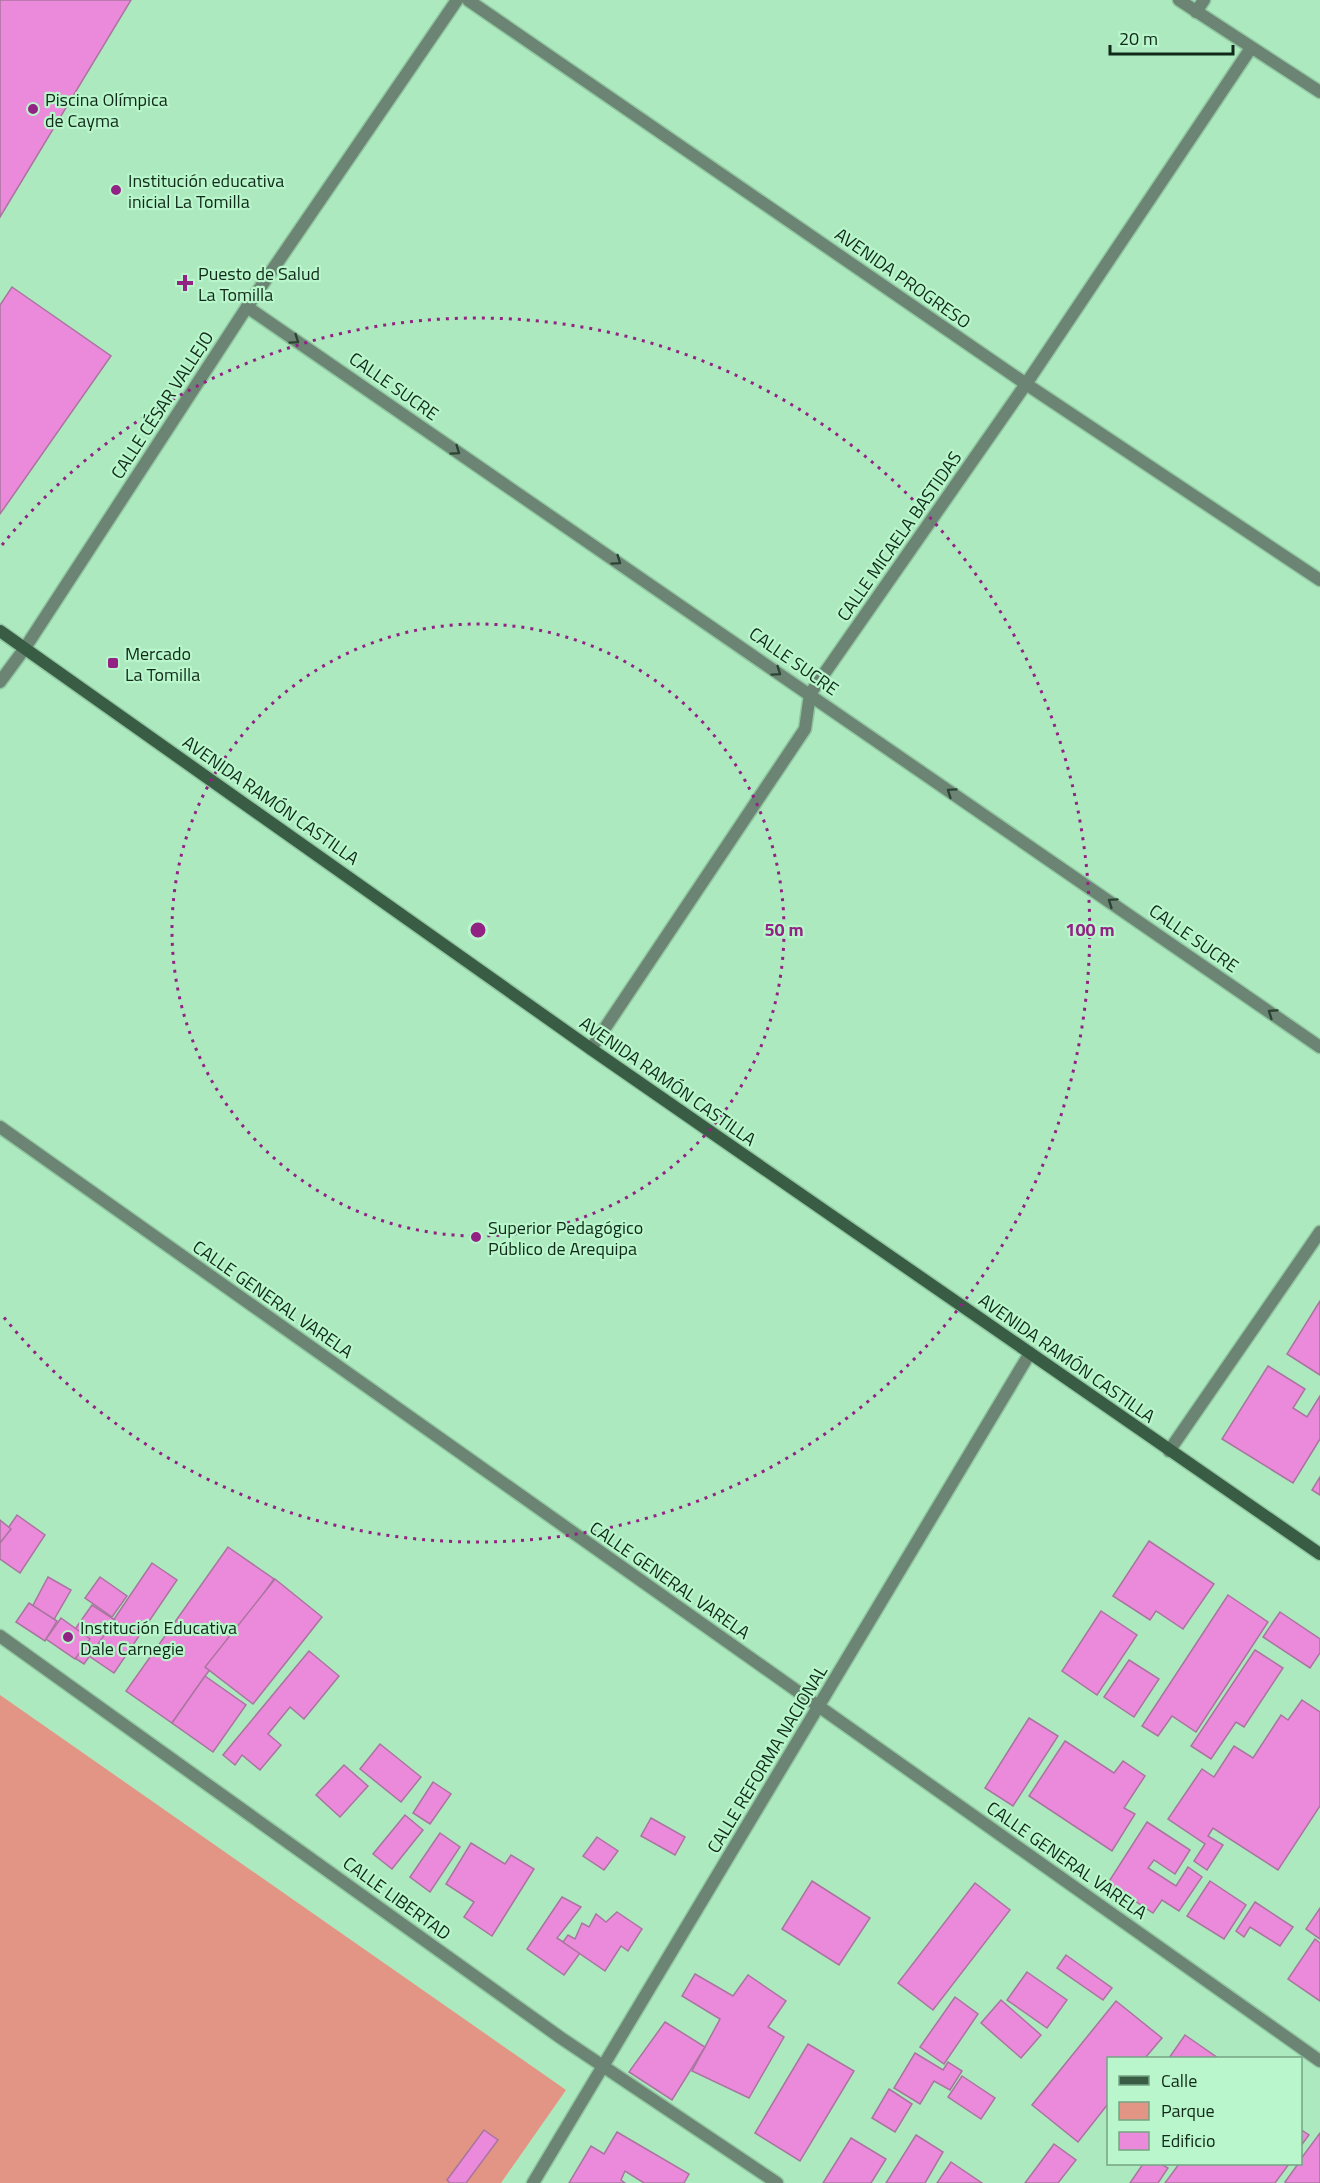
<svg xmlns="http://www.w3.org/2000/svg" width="1320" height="2183" viewBox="0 0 1320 2183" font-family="'Titillium Web',sans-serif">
<rect width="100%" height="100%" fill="#ace9be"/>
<polygon fill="#e29584" points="0,1695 566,2090 501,2183 0,2183"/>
<g fill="#eb89da" stroke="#a9759f" stroke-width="1.5">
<polygon points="0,0 131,0 0,217"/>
<polygon points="12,287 111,356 0,514 0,305"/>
<polygon points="1320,1301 1320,1375 1287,1354"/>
<polygon points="1268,1366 1305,1389 1293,1408 1307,1417 1320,1396 1320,1439 1293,1483 1222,1439"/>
<polygon points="1320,1477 1320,1495 1312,1490"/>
<polygon points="17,1515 45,1535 20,1573 0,1559 0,1540"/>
<polygon points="0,1520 11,1529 0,1543"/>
<polygon points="1149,1541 1214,1584 1183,1629 1156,1611 1150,1620 1113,1596"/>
<polygon points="228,1547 274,1579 172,1723 126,1691"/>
<polygon points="152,1563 177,1580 114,1673 89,1656"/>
<polygon points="48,1577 71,1590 52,1623 30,1611"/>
<polygon points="100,1577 127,1596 112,1617 85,1598"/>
<polygon points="275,1579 322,1617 253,1704 205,1667"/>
<polygon points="1228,1595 1268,1622 1196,1732 1172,1716 1158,1736 1142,1726"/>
<polygon points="29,1603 57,1621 45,1641 16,1622"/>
<polygon points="92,1605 115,1620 84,1664 61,1649"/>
<polygon points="1101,1611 1137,1635 1097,1695 1062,1671"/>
<polygon points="1280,1612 1320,1639 1320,1653 1310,1668 1263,1637"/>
<polygon points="61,1618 90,1639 75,1659 46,1639"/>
<polygon points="1255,1650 1283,1668 1244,1727 1236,1722 1211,1759 1191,1746"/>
<polygon points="309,1651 339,1676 304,1719 290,1707 268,1734 281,1745 260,1770 242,1755 235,1765 223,1755"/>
<polygon points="1129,1660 1159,1679 1134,1717 1104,1697"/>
<polygon points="205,1676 246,1705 213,1752 172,1723"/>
<polygon points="1302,1700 1320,1712 1320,1806 1278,1870 1213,1828 1208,1836 1223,1845 1207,1870 1194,1861 1205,1844 1168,1819 1202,1769 1214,1777 1234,1746 1253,1758 1281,1715 1288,1720"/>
<polygon points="1029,1718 1058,1736 1013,1806 985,1788"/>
<polygon points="1065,1741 1114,1773 1123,1761 1145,1776 1124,1808 1135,1814 1112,1851 1029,1796"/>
<polygon points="380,1744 421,1777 401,1802 360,1769"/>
<polygon points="344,1765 368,1786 340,1817 316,1795"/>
<polygon points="433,1782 451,1794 430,1824 413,1813"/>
<polygon points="405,1815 423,1830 392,1869 373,1854"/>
<polygon points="651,1818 685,1837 675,1855 641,1836"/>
<polygon points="1147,1822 1190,1850 1175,1874 1154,1860 1148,1868 1176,1886 1188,1867 1202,1877 1179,1911 1162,1900 1153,1913 1108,1883"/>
<polygon points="440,1833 460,1847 430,1892 410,1877"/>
<polygon points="597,1837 618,1851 604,1870 583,1856"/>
<polygon points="471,1843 505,1864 511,1855 534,1869 492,1936 464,1917 474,1902 446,1884"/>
<polygon points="812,1881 870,1918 839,1965 782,1929"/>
<polygon points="1210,1881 1246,1905 1224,1939 1187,1916"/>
<polygon points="975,1883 1010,1910 933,2010 898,1983"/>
<polygon points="562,1897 581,1907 557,1938 580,1953 564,1975 527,1949"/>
<polygon points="1255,1902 1293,1927 1280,1946 1250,1927 1244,1937 1236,1931"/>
<polygon points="1320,1908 1320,1939 1306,1929"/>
<polygon points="617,1912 642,1929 628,1951 621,1946 605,1971 563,1942 568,1935 575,1939 582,1923 589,1927 596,1914 606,1922"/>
<polygon points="1315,1939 1320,1943 1320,2001 1288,1979"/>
<polygon points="1066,1955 1112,1988 1103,2000 1057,1968"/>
<polygon points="1027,1972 1067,2000 1047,2028 1007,2000"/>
<polygon points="695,1974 733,1996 748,1975 786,2001 768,2027 784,2037 749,2098 692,2071 720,2019 682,1996"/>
<polygon points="955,1997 978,2014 944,2064 920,2047"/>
<polygon points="1001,2000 1041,2035 1021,2058 981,2023"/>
<polygon points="1116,2001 1162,2038 1145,2058 1108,2058 1108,2104 1078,2142 1032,2105"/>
<polygon points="665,2022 705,2047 672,2100 629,2072"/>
<polygon points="1185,2035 1218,2058 1169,2058"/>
<polygon points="808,2044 854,2071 800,2161 755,2133"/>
<polygon points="915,2053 943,2070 948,2062 962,2071 950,2090 934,2081 920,2104 894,2088"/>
<polygon points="962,2076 995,2098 981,2119 948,2097"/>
<polygon points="889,2089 912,2104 895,2132 872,2118"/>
<polygon points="1300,2129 1309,2135 1300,2147"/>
<polygon points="484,2130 498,2140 466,2183 450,2183 447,2180"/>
<polygon points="617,2132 689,2174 684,2183 644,2183 625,2171 621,2180 625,2183 569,2183 591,2146 604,2154"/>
<polygon points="1320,2133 1320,2183 1287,2183 1285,2182 1298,2164 1300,2164 1300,2160"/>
<polygon points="916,2135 943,2152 925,2183 886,2183"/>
<polygon points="851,2138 886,2159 871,2183 823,2183"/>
<polygon points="1054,2144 1076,2160 1058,2183 1025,2183"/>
<polygon points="951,2162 982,2183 937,2183"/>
<polygon points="1143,2164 1161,2164 1168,2168 1158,2183 1130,2183"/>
<polygon points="1179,2164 1289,2164 1275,2183 1165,2183"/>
</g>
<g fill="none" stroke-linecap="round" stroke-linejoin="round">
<defs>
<g id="street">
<polyline points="468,0 1026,384 1320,580"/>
<polyline points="1179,0 1320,92"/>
<polyline points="1196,12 1204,0"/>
<polyline points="247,307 1320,1047"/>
<polyline points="0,682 25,648 247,307 457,0"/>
<polyline points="591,1049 805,729 810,694 1026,384 1251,48"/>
<polyline points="0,1127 1320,2061"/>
<polyline points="1169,1451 1320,1232"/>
<polyline points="0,1636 561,2038 777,2183"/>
<polyline points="533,2183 1030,1353"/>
</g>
<polyline id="secondary" points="0,631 591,1049 1320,1554"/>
</defs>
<use href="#street" stroke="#90c6a0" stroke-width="15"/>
<use href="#secondary" stroke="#90c6a0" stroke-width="15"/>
<use href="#street" stroke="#6c8473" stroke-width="12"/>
<use href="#secondary" stroke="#385c44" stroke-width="12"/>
</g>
<defs><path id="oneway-chevron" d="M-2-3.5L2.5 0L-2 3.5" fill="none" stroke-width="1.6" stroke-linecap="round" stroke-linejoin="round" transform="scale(1.5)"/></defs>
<g stroke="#2c4434">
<use href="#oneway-chevron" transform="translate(295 340) rotate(35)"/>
<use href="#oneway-chevron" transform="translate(456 451) rotate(35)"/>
<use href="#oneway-chevron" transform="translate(617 561) rotate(35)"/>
<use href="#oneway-chevron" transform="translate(777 672) rotate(35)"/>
<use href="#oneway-chevron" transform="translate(951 792) rotate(-145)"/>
<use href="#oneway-chevron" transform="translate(1112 902) rotate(-145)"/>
<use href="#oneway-chevron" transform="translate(1272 1013) rotate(-145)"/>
</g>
<g fill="none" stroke="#922284" stroke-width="3" stroke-dasharray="3 6">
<circle cx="478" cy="930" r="306"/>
<path d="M2 545A612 612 0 1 1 2 1315"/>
</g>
<g fill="#922284" stroke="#b9f6cb" stroke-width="2">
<circle cx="33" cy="109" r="6"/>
<circle cx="116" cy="190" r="6"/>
<path d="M182 274h6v6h6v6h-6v6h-6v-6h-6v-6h6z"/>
<rect x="107" y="657" width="12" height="12" rx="3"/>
<circle cx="476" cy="1237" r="6"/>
<circle cx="68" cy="1637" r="6"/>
</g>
<g text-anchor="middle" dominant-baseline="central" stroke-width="4.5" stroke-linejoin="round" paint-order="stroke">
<g font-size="18" fill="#102919" stroke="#b9f6cb" text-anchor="start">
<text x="45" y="99">Piscina Olímpica<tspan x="45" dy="21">de Cayma</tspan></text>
<text x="128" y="180">Institución educativa<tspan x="128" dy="21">inicial La Tomilla</tspan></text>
<text x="198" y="273">Puesto de Salud<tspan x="198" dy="21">La Tomilla</tspan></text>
<text x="125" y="653">Mercado<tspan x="125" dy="21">La Tomilla</tspan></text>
<text x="488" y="1227">Superior Pedagógico<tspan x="488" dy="21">Público de Arequipa</tspan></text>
<text x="80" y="1627">Institución Educativa<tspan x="80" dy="21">Dale Carnegie</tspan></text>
</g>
<g font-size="18" fill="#102919" stroke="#b9f6cb">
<text transform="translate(903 278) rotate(35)">AVENIDA PROGRESO</text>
<text transform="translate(394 386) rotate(35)">CALLE SUCRE</text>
<text transform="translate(162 405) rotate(-57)">CALLE CÉSAR VALLEJO</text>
<text transform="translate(899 536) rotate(-55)">CALLE MICAELA BASTIDAS</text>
<text transform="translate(794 661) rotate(35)">CALLE SUCRE</text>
<text transform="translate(271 800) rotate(35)">AVENIDA RAMÓN CASTILLA</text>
<text transform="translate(1194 938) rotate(35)">CALLE SUCRE</text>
<text transform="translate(668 1081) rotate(35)">AVENIDA RAMÓN CASTILLA</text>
<text transform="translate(273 1299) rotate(35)">CALLE GENERAL VARELA</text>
<text transform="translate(1067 1358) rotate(35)">AVENIDA RAMÓN CASTILLA</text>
<text transform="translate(670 1580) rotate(35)">CALLE GENERAL VARELA</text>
<text transform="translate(767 1759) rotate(-59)">CALLE REFORMA NACIONAL</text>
<text transform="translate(1067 1860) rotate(35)">CALLE GENERAL VARELA</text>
<text transform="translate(397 1898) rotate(36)">CALLE LIBERTAD</text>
</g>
</g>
<circle cx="478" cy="930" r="9" fill="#922284" stroke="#b9f6cb" stroke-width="3"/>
<g font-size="18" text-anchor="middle" font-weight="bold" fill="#922284" stroke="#b9f6cb" stroke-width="4.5" stroke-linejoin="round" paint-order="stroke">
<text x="784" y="936">50 m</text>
<text x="1090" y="936">100 m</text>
</g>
<rect x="1107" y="2057" width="195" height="108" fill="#b9f6cb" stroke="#75a484" stroke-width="1.5"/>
<rect x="1119" y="2076" width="30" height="9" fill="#385c44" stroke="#75a484" stroke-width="1.5"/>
<text x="1161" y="2087" font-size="18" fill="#102919">Calle</text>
<rect x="1119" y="2102" width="30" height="18" fill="#e29584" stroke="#75a484" stroke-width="1.5"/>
<text x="1161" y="2117" font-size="18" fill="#102919">Parque</text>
<rect x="1119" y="2132" width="30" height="18" fill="#eb89da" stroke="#75a484" stroke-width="1.5"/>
<text x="1161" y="2147" font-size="18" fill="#102919">Edificio</text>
<path d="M1110 45v9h123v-9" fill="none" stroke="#102919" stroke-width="3"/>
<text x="1119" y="45" font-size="18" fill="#102919" stroke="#b9f6cb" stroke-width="4.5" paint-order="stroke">20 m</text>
</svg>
